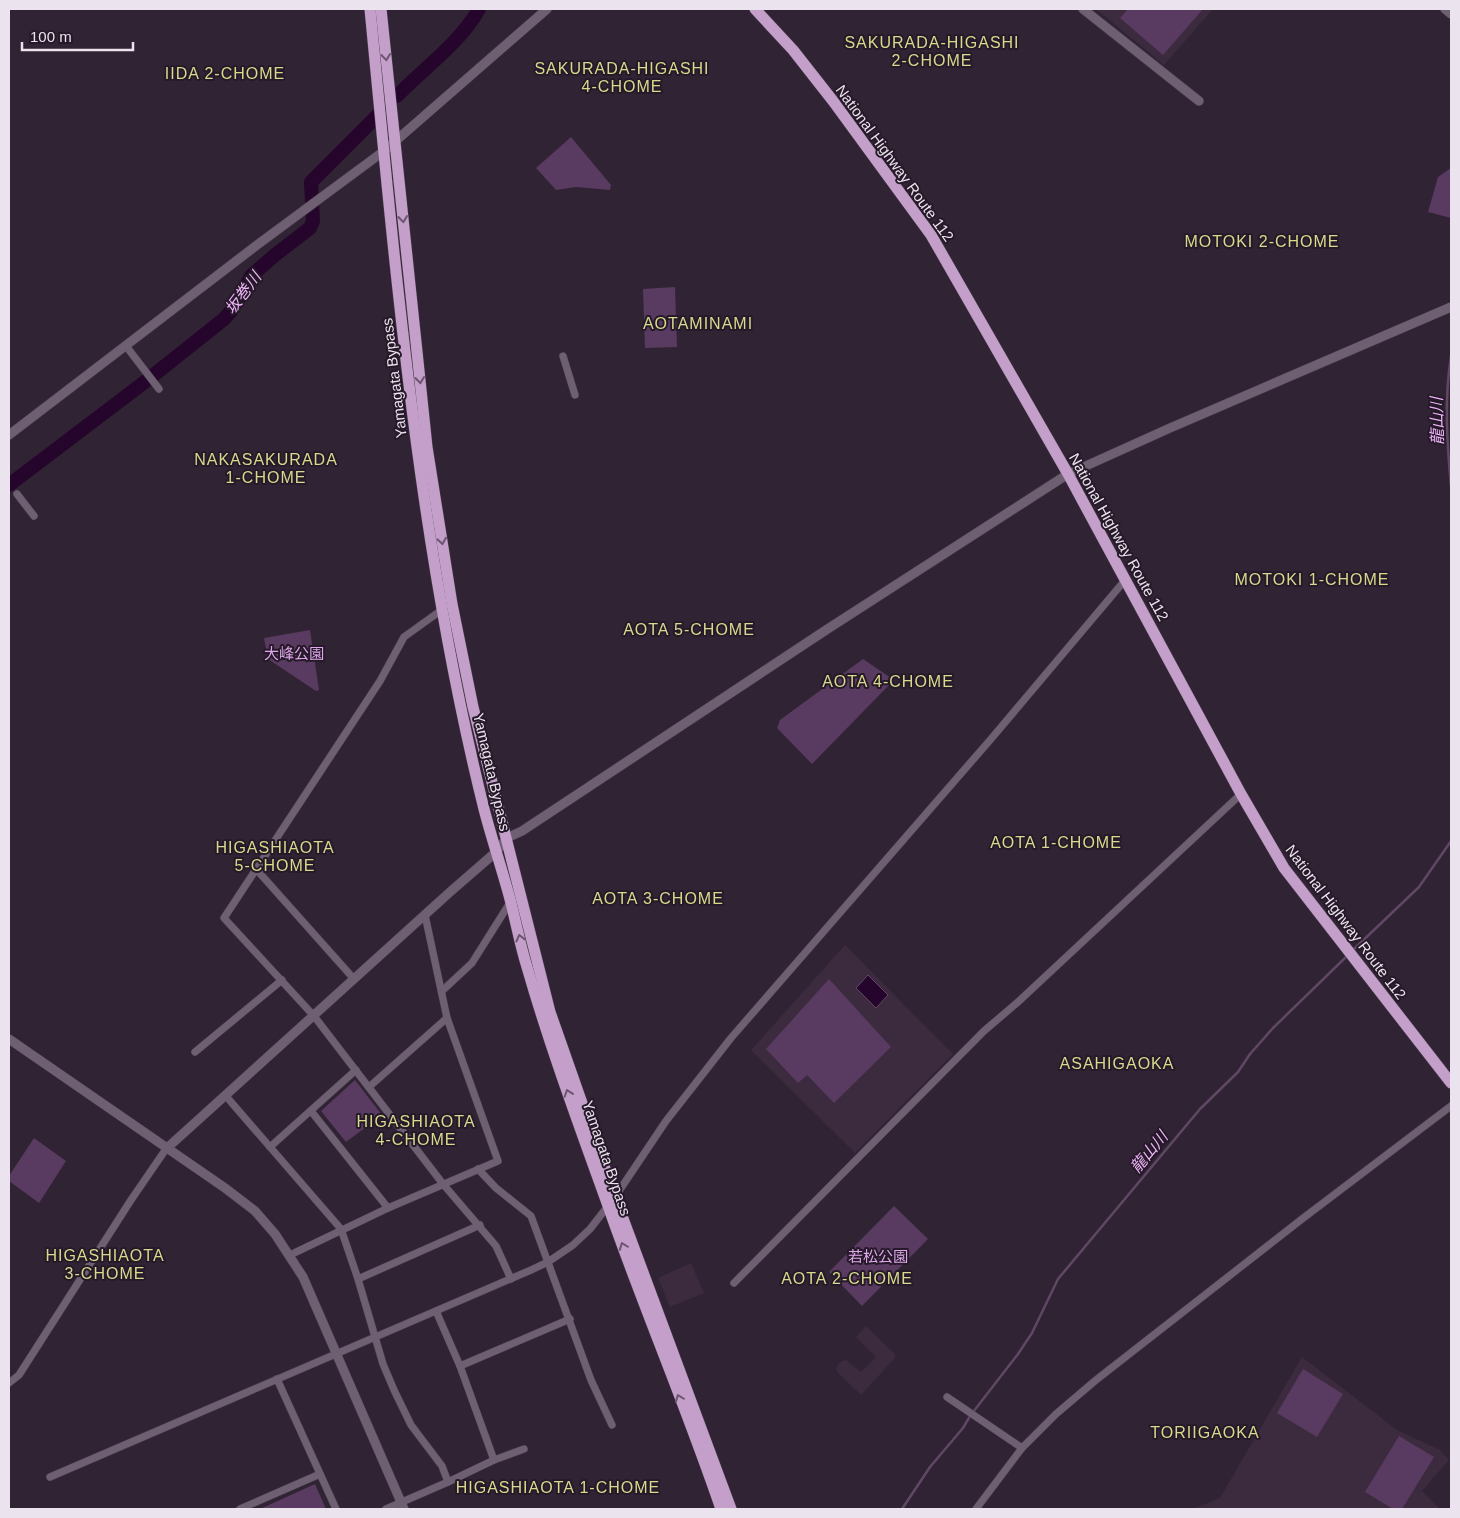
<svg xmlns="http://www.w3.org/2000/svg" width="1460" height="1518" viewBox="0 0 1460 1518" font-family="Helvetica,'Noto Sans JP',sans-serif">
<rect width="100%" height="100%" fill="#302333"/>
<g fill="#3c2a3f">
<polygon points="1096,9 1213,9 1164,65"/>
<polygon points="845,945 953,1054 855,1153 751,1050"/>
<polygon points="691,1263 704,1293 670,1307 658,1278"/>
<polygon points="866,1326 895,1354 895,1358 861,1395 837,1372 836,1368 840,1362 846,1360 861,1372 876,1357 856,1337"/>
<polygon points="1302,1357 1397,1430 1440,1450 1449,1460 1422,1491 1440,1509 1193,1509 1220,1498"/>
</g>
<g fill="#593a60">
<polygon points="1128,9 1203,9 1163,55 1120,18"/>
<polygon points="571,137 611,185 610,190 576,187 556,190 536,168"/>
<polygon points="1451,168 1451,218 1428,212 1438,177"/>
<polygon points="675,287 677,347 645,348 643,289"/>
<polygon points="310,630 319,690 316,691 268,659 264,638"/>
<polygon points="863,659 894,680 812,764 777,728 780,720"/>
<polygon points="829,979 891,1047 834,1103 807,1075 798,1083 766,1049"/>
<polygon points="355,1080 382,1115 346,1142 321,1111"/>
<polygon points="34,1138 66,1161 39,1203 9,1181 9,1176"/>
<polygon points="894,1206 928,1239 862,1306 829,1272"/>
<polygon points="1303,1369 1343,1394 1317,1437 1277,1413"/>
<polygon points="1399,1436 1434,1457 1402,1509 1393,1509 1365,1492"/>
<polygon points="315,1484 326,1509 260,1509"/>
</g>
<polygon fill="#25052b" stroke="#604865" points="868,975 888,995 876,1008 856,988"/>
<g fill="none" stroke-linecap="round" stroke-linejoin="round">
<g stroke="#604865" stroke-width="2.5">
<path d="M1451,356c-7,44 -4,86 0,131"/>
<polyline points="1353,950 1419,887 1451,841"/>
<polyline points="902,1509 930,1467 963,1428 970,1416 1018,1354 1032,1333 1058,1279 1200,1109 1238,1072 1250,1054 1273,1028 1347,956"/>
</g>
<g stroke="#25052b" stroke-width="14">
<path d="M397,96c27,-28 63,-53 82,-87"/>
<polyline points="9,485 150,378 224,319 232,310 252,275 275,255 310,228 313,221 311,182 385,108"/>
</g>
<defs>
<g id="minor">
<polyline points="126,346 159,389"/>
<polyline points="563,356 575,395"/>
<polyline points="17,494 34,516"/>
<polyline points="443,609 404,637 380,681 224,918 314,1016 443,1184 496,1246 511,1279"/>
<polyline points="256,869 354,979"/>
<polyline points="442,991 472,963 511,901"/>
<polyline points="195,1052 282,980"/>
<polyline points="369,1087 447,1018"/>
<polyline points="225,1095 341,1229 358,1279 383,1364 394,1390 411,1425 442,1466 448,1482 386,1509"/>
<polyline points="311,1111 388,1208"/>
<polyline points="270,1147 356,1070"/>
<polyline points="478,1169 496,1188 531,1216 591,1380 612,1425"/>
<polyline points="290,1255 388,1208 498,1161 447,1018 425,915"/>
<polyline points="358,1279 480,1225"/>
<polyline points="734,1283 984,1031 1018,1002 1241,794"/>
<polyline points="436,1311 460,1366 494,1460"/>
<polyline points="460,1366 570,1319"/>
<polyline points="277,1379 336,1509"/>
<polyline points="9,1383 19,1375 131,1200 166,1149"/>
<polyline points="947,1397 1022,1448"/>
<polyline points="50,1477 531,1270 548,1262 573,1245 590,1229 615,1197 666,1121 731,1038 991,739 1126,579"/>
<polyline points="448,1482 494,1460 524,1449"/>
<polyline points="240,1509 320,1474"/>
<polyline points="976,1509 1022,1448 1056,1414 1096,1380 1302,1219 1451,1106"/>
</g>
<g id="tertiary">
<polyline points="1083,9 1199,101"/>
<polyline points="1445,9 1451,14"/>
<polyline points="9,435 257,245 384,151 547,9"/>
<polyline points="9,1039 225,1188 255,1211 275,1234 303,1277 404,1509"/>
<polyline points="166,1149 450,892 496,852 507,838 522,831 826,630 1068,474 1170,428 1451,307"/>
</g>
<g id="trunk">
<path d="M370,9c26,268 49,539 114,800 8,31 18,60 26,90 6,23 10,46 17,68 23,80 52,158 80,236 36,103 79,203 114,306"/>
<polyline points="381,9 427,447 452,604 473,707 550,1012 615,1197 731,1509"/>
<polyline points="755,9 793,50 833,101 931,235 1068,474 1241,794 1284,868 1451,1083"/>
</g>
</defs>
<use href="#minor" stroke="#4a3e4d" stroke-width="8"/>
<use href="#tertiary" stroke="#4a3e4d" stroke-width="10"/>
<use href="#trunk" stroke="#4a3e4d" stroke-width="12"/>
<use href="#minor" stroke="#6f5f72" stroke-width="7"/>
<use href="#tertiary" stroke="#6f5f72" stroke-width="9"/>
<use href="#trunk" stroke="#c39fca" stroke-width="11"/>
</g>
<defs><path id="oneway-chevron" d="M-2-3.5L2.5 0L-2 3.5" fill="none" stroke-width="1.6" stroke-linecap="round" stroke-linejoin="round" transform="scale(1.25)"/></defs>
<g stroke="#6d5571">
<use href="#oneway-chevron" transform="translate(386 57) rotate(84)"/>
<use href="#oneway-chevron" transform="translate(403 219) rotate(84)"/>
<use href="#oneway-chevron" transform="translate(420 380) rotate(84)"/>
<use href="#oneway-chevron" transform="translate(442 541) rotate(81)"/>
<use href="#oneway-chevron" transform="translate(520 938) rotate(-104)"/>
<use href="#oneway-chevron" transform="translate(568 1093) rotate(-109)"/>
<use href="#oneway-chevron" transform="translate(623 1246) rotate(-111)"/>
<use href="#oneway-chevron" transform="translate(679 1398) rotate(-111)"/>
</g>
<g text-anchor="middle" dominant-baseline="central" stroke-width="4" stroke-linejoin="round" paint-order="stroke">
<g font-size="15" fill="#ebe3ed" stroke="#261929">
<text transform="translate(895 163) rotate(54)">National Highway Route 112</text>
<text transform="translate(394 378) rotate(-97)">Yamagata Bypass</text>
<text transform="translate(1119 537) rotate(61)">National Highway Route 112</text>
<text transform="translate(492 772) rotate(77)">Yamagata Bypass</text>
<text transform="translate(1346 922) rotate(53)">National Highway Route 112</text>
<text transform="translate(607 1158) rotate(71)">Yamagata Bypass</text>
</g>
<g font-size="15" fill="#dfa8eb" stroke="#261929">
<text x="294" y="653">大峰公園</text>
<text x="878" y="1256">若松公園</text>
</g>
<g font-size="16" letter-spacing="1" fill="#d7da8c" stroke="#261929">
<text x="932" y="42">SAKURADA-HIGASHI<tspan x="932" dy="18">2-CHOME</tspan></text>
<text x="622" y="68">SAKURADA-HIGASHI<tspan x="622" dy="18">4-CHOME</tspan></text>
<text x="225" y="73">IIDA 2-CHOME</text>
<text x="1262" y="241">MOTOKI 2-CHOME</text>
<text x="698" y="323">AOTAMINAMI</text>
<text x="266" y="459">NAKASAKURADA<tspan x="266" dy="18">1-CHOME</tspan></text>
<text x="1312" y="579">MOTOKI 1-CHOME</text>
<text x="689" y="629">AOTA 5-CHOME</text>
<text x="888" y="681">AOTA 4-CHOME</text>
<text x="1056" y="842">AOTA 1-CHOME</text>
<text x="275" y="847">HIGASHIAOTA<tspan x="275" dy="18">5-CHOME</tspan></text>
<text x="658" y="898">AOTA 3-CHOME</text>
<text x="1117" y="1063">ASAHIGAOKA</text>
<text x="416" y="1121">HIGASHIAOTA<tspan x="416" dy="18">4-CHOME</tspan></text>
<text x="105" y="1255">HIGASHIAOTA<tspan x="105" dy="18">3-CHOME</tspan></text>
<text x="847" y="1278">AOTA 2-CHOME</text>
<text x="1205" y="1432">TORIIGAOKA</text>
<text x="558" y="1487">HIGASHIAOTA 1-CHOME</text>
</g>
<g font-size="16" font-style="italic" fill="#eeb6f9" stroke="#261929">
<text transform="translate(243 293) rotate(-53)">坂巻川</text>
<text transform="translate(1437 421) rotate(-91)">龍山川</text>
<text transform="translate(1149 1152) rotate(-50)">龍山川</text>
</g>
</g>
<rect width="1460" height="1518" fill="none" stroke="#ebe3ed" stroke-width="20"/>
<path d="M22 42v8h111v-8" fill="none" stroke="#ebe3ed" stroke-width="2.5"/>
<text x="30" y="42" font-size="15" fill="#ebe3ed" stroke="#261929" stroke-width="4" paint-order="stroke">100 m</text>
</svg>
